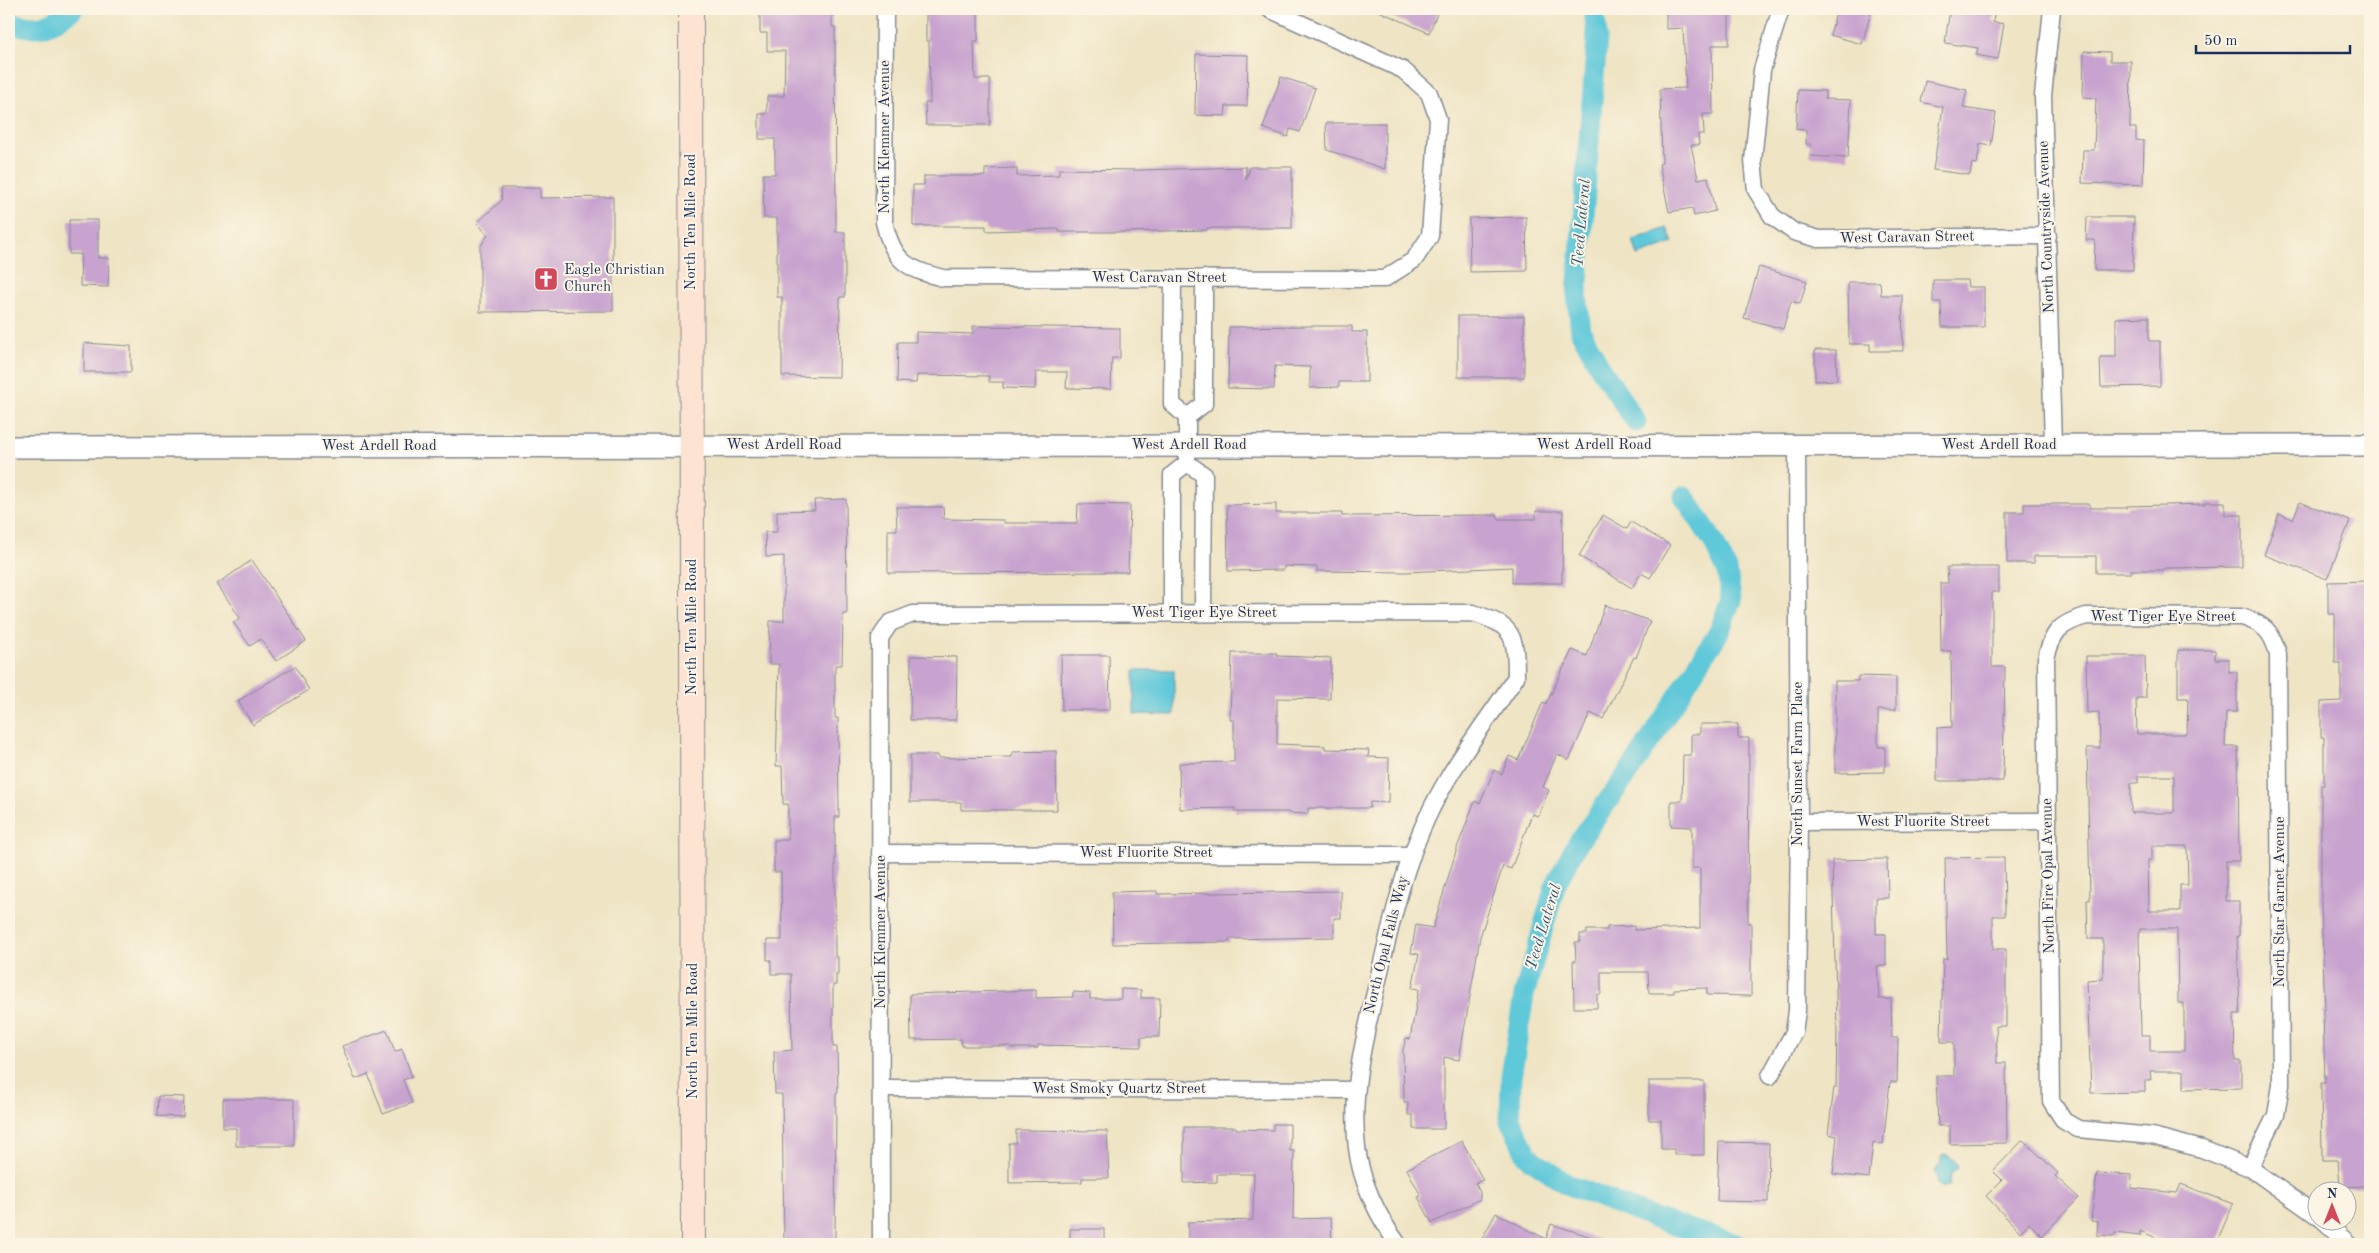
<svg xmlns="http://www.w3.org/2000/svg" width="2379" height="1253" viewBox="0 0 2379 1253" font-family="'Old Standard TT',serif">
<rect width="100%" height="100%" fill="#fcf5e5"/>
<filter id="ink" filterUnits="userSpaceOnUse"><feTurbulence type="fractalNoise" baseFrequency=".02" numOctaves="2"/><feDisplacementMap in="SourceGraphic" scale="10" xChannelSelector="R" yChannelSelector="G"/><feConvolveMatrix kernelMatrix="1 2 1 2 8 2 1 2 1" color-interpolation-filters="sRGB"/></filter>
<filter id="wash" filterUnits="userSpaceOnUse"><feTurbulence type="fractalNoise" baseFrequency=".0096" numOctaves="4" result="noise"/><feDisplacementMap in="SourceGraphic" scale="20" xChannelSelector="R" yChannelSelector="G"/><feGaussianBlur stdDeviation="1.12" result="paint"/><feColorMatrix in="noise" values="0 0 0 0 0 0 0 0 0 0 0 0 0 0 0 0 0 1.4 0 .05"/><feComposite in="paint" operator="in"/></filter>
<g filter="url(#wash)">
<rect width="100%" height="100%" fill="#efe4c4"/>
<g fill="#5ec8d9" stroke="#3c7c9c">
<polygon points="1667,228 1673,243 1638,256 1633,240"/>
<polygon points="1134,670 1174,670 1174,715 1134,714"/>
<path d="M1944,1154c6,1 12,6 14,14l-7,6 -1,11 -6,4 -8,-6 1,-6 -2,-6 6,-8v-6z"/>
</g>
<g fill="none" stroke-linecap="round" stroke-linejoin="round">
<g stroke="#5ec8d9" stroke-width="21">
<polyline points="1594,9 1597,38 1577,294 1581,332 1601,369 1636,422"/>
<path d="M9,22c29,10 40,5 64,-13"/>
<polyline points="1684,496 1713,541 1727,570 1731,600 1719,632 1640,756 1577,844 1555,886 1524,995 1511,1077 1510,1119 1527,1156 1567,1184 1653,1218 1736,1244"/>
</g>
</g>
<g id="blocks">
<g fill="#c8a3cf" fill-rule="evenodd">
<polygon points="760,9 832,9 832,27 835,27 836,232 845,232 845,297 840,297 839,377 782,376 782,297 777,297 777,218 764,218 763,174 775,174 775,139 759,139 759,114 767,114 767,96 784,96 785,51 767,51 767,33 760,33"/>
<polygon points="926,9 978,9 978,41 974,41 975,79 990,79 990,125 926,125 925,103 930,103 929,41 926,41"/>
<polygon points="1374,9 1439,9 1429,33"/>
<polygon points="1666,9 1729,9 1729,45 1712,45 1713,114 1703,114 1704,134 1698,134 1699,145 1691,145 1698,179 1708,177 1715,211 1694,216 1692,208 1669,212 1659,164 1662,163 1660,89 1686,88 1683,28 1666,29"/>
<polygon points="1837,9 1872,9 1862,44 1830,35"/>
<polygon points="1950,9 1995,9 1993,22 2004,24 1998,59 1976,55 1978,48 1945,43"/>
<polygon points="2084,51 2110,52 2110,61 2131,61 2130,128 2136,128 2136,140 2144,141 2143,185 2082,183 2083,150 2094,150 2096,98 2083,97"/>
<polygon points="1196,54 1248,55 1247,106 1226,106 1225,116 1195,115"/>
<polygon points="1281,77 1315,88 1300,132 1290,129 1288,137 1263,128"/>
<polygon points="1925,81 1967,90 1963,108 1996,113 1991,146 1980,144 1977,164 1972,163 1970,175 1933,170 1943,107 1921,102"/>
<polygon points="1798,90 1825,91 1825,99 1851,100 1848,158 1810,156 1811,144 1806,144 1806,130 1796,129"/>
<polygon points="1326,123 1385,123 1385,169 1327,150"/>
<polygon points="1246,167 1246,180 1250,167 1292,167 1292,228 1207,228 1207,230 1125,232 1059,232 1059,229 986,231 986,226 913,226 913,185 924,185 924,176 985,176 985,169 1017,168 1017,176 1059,175 1059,169 1141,170"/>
<polygon points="501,188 540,188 540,198 613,197 613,311 480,312 480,247 488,235 477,223 502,200"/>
<polygon points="1526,217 1527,271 1470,272 1469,218"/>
<polygon points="2087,217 2134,217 2133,270 2094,270 2095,240 2086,240"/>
<polygon points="69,220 98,220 98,258 109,258 108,287 80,286 81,254 69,254"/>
<polygon points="1759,267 1807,281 1800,304 1791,301 1783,329 1744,318"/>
<polygon points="1933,280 1967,280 1968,287 1984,287 1984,327 1942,327 1941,302 1933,302"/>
<polygon points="1848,282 1880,282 1881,295 1902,295 1903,351 1870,351 1870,344 1849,344"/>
<rect x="1458" y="316" width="66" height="61"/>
<polygon points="2149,317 2149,341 2160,341 2160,386 2101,387 2100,357 2116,357 2116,318"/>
<polygon points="973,326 1120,328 1120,358 1112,358 1111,389 1066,388 1067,372 1036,372 1035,389 1003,388 1003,382 989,382 989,376 917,375 916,383 897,382 898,342 916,342 916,332 973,334"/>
<polygon points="1309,326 1352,326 1352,332 1367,332 1367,382 1339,382 1339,387 1310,388 1310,367 1275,366 1274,389 1228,388 1229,327"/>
<polygon points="84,343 131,346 131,372 84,372"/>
<polygon points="1815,350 1836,350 1837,380 1815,381"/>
<polygon points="846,499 847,614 843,614 842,665 835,665 835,718 838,718 839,817 835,817 835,957 838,957 838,975 836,975 836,985 833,985 833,1047 837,1047 838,1093 836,1093 835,1244 784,1244 782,1094 775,1094 774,1052 792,1050 791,974 771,974 771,960 767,960 767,940 782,940 781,872 774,872 774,840 788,840 788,804 783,804 782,766 776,766 779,664 769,664 770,621 784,621 784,556 766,557 765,532 777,532 777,511 815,510 814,500"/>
<polygon points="2205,502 2225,502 2225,515 2242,515 2242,567 2164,568 2164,570 2131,570 2131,573 2096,573 2096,556 2034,556 2034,563 2007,563 2007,512 2024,512 2024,504 2090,504 2090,508 2127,508 2127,506 2205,504"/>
<polygon points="2300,502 2350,521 2327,579 2264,555 2279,514 2293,519"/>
<polygon points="1078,504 1130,505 1128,572 888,573 888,530 897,530 896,507 943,507 944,519 1004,520 1004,523 1077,523"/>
<polygon points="1276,504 1276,513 1342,513 1342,516 1498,515 1498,519 1536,519 1536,511 1563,511 1562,583 1512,583 1512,567 1406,572 1317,571 1317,567 1284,566 1284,570 1228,571 1227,505"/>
<polygon points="1603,515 1627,529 1631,522 1670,545 1650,578 1641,573 1632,588 1579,556"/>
<polygon points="252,560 306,641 276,661 261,639 250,646 233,622 240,618 217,584"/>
<polygon points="1947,567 1999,567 1999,592 1992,592 1992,667 2005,667 2003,781 1937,781 1937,728 1952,727 1951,651 1941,651 1940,583 1948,583"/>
<polygon points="2368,581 2368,590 2370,590 2370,1186 2340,1187 2338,1160 2322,1160 2321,1083 2325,1083 2323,1009 2325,1009 2321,904 2321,785 2324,785 2324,737 2321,737 2321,702 2341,701 2341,663 2335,663 2335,614 2328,614 2328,582"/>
<polygon points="1605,605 1650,621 1636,658 1634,657 1603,719 1590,713 1569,760 1557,754 1543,787 1549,790 1538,816 1532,814 1511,869 1503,866 1480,937 1459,1060 1444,1057 1444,1129 1413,1129 1413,1115 1408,1115 1408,1102 1404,1102 1403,1050 1406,1038 1410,1039 1419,989 1412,988 1419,954 1411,953 1416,925 1433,928 1457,848 1475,801 1480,803 1494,770 1502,774 1509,756 1518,760 1543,702 1546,704 1572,650 1587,656"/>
<path d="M2178,650h37v9h14v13h8v40h-11l-1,35h13l1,114h-13v40h13v35h-2l3,78h-6l1,47h6v27l-57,1v-18h-34l1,9h-6v12l-54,1 -4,-113 16,-1v-40h-15l-1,-39h3l-3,-152h13l-1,-36 -12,1 -1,-57h59l1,42h-10l1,36h50l1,-36h-10zM2138,776h36v37h-43v-30h7zM2152,846h35l1,39h-8v26h-31l-1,-51h4zM2140,929h37l1,74h6v48h-34v-16h-9l-2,-96z"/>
<polygon points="1232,653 1277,653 1277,656 1331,658 1330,699 1277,698 1277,744 1325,746 1325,749 1369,750 1368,757 1389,758 1388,803 1370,802 1370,808 1308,808 1308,814 1288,813 1288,812 1235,812 1235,808 1180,809 1179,763 1234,762 1234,720 1230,720"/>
<polygon points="1061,655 1109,655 1110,710 1062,710"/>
<polygon points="911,656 957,657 956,720 910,720"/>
<polygon points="295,666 309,690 253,725 238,701"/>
<polygon points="1858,676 1896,677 1896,710 1878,710 1878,747 1885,747 1885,772 1835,773 1835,681 1858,681"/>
<polygon points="1700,724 1738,724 1738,738 1749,738 1748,923 1751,923 1751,996 1707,995 1707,988 1674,989 1674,993 1649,993 1648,972 1601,972 1601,994 1597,995 1597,1008 1574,1008 1573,961 1576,961 1575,942 1580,942 1580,934 1587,934 1587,930 1607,930 1607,927 1634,926 1634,930 1700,928 1700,868 1692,868 1692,827 1671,826 1671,801 1682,801 1683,755 1691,755 1691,734 1700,734"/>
<polygon points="1056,751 1057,810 961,810 961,802 910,802 910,755 938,755 938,758 1012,757 1012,752"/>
<polygon points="2004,857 2005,916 1993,916 1993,949 2006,949 2006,1026 1996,1026 1997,1063 2006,1063 2007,1143 1950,1144 1950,1126 1938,1126 1936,1076 1954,1076 1954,1042 1941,1042 1943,959 1947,959 1945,858"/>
<polygon points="1887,859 1888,898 1876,898 1876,934 1886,934 1886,966 1877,966 1879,999 1891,999 1892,1038 1898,1038 1897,1082 1890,1082 1883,1144 1873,1143 1869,1178 1833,1174 1837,1136 1828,1134 1834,1088 1836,1088 1837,1027 1832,860"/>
<polygon points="1157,891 1157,894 1341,891 1341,918 1334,918 1334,937 1229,939 1229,942 1113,944 1112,892"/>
<polygon points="1121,989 1141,990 1141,998 1160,998 1159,1037 1141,1037 1141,1047 1038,1045 1038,1048 1011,1048 1011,1046 962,1046 961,1039 911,1040 910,994 1036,990 1036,998 1073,997 1073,992 1090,993 1090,999 1121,999"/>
<polygon points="387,1030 395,1052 402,1049 412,1077 403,1080 412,1103 383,1114 368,1074 355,1079 342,1046"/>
<polygon points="1649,1081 1704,1081 1704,1155 1674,1155 1674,1149 1661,1149 1661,1120 1649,1120"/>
<polygon points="158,1096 184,1097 183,1117 157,1116"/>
<polygon points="223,1099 294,1099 294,1146 236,1146 236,1128 223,1128"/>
<polygon points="1273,1124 1290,1124 1290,1151 1294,1151 1293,1219 1331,1218 1332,1244 1188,1244 1188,1222 1253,1220 1254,1174 1217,1174 1217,1182 1184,1183 1184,1127 1236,1127 1236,1129 1273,1130"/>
<polygon points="1016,1130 1107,1131 1109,1178 1082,1178 1082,1182 1009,1183 1009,1143 1016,1143"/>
<polygon points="2023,1140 2058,1173 2055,1176 2079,1198 2042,1236 2029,1223 2020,1232 1986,1196 2002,1180 1993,1171"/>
<polygon points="1462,1141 1483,1180 1475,1183 1480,1192 1480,1199 1432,1223 1418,1197 1421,1196 1407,1169"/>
<polygon points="1719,1142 1769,1143 1768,1202 1717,1201"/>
<polygon points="2097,1173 2132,1175 2131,1188 2177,1193 2181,1184 2233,1204 2216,1244 2171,1244 2140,1231 2140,1236 2115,1233 2115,1236 2097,1235 2098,1222 2091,1221"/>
<polygon points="1496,1213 1546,1239 1551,1224 1604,1241 1603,1244 1479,1244"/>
<rect x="1070" y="1229" width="34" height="15"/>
</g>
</g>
</g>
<g filter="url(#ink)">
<use href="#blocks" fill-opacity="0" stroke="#858a91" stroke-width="1"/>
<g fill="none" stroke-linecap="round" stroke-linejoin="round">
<defs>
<g id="minor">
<path d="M885,9l-1,213c9,39 22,47 59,56l441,1 30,-19 16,-24 8,-117 -9,-26 -26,-23 -134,-61"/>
<polyline points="1781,9 1762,70 1753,161 1756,190 1772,216 1794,232 1819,239 2048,236"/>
<polyline points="2052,9 2043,96 2053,445"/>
<polyline points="1173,278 1172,404 1187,417 1204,404 1204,278"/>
<polyline points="1187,458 1187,417"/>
<polyline points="1172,613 1172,475 1187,463 1204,475 1203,612"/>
<polyline points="1799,822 2048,821"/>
<polyline points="880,853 1412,855"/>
<polyline points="1770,1076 1794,1032 1797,1011 1799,822 1797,445"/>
<polyline points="882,1088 1356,1090"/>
<path d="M2250,1168l26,-53 5,-30 -3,-431c-6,-23 -14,-30 -36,-37l-156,-1c-27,8 -33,15 -40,42l5,443 13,20 14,8 74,7 50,13 48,19 66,47"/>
<polyline points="2323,1220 2349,1244"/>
<path d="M881,1244l-1,-606 10,-15 23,-9 560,-1c41,13 43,22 43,64 -24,37 -52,72 -73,110 -35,60 -50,127 -65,193 -13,56 -28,110 -21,168 4,34 21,69 41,96"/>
</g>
<polyline id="tertiary" points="9,447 2370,445"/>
<polyline id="secondary" points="691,9 693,1244"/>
</defs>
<use href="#minor" stroke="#858a91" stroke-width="19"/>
<use href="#tertiary" stroke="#858a91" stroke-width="24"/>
<use href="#secondary" stroke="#858a91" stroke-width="26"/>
<use href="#minor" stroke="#fff" stroke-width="16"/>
<use href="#tertiary" stroke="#fff" stroke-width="21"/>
<use href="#secondary" stroke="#fde3d1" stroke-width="24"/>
</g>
</g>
<defs>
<symbol id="church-square" viewBox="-11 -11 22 22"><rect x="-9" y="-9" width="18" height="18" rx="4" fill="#d1495b" stroke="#fcf5e5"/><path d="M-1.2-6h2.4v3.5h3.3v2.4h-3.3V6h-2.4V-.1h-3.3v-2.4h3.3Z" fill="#fff"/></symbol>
</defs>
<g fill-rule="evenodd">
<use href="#church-square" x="532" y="265" width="28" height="28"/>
</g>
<g text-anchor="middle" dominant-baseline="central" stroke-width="4" stroke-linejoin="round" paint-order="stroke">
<g font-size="15" fill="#1b2f5e" stroke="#fcf5e5">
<text transform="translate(885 137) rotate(-90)">North Klemmer Avenue</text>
<text transform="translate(691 222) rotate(-90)">North Ten Mile Road</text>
<text transform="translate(2047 227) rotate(-92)">North Countryside Avenue</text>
<text transform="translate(1907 238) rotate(-1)">West Caravan Street</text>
<text x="1159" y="278">West Caravan Street</text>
<text x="784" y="445">West Ardell Road</text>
<text x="1189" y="445">West Ardell Road</text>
<text x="1594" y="445">West Ardell Road</text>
<text x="1999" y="445">West Ardell Road</text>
<text x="379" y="446">West Ardell Road</text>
<text x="1204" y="613">West Tiger Eye Street</text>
<text x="2163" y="617">West Tiger Eye Street</text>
<text transform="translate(692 627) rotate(-90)">North Ten Mile Road</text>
<text transform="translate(1798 764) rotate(-90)">North Sunset Farm Place</text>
<text x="1923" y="822">West Fluorite Street</text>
<text x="1146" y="853">West Fluorite Street</text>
<text transform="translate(2049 876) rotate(-91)">North Fire Opal Avenue</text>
<text transform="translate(2280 902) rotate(-90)">North Star Garnet Avenue</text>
<text transform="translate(881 932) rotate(-90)">North Klemmer Avenue</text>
<text transform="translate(1387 945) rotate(-76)">North Opal Falls Way</text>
<text transform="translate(693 1031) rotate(-90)">North Ten Mile Road</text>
<text x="1119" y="1089">West Smoky Quartz Street</text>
</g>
<g font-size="15" fill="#1b2f5e" stroke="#fcf5e5" text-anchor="start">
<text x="564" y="270">Eagle Christian<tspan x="564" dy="17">Church</tspan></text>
</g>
<g font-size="16" font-style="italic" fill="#2c557d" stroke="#fcf5e5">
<text transform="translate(1582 223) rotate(-85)">Teed Lateral</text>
<text transform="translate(1544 927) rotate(-73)">Teed Lateral</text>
</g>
</g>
<rect width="2379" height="1253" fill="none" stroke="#fcf5e5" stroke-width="30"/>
<g transform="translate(2332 1206)"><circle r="24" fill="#fcf5e5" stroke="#a2a6af"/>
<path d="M0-4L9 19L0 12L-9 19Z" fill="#d1495b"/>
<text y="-8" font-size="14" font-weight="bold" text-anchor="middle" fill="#1b2f5e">N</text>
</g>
<path d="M2196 45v8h154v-8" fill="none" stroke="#1b2f5e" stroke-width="2.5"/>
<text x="2204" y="45" font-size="15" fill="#1b2f5e" stroke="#fcf5e5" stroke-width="4" paint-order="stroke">50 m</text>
</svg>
